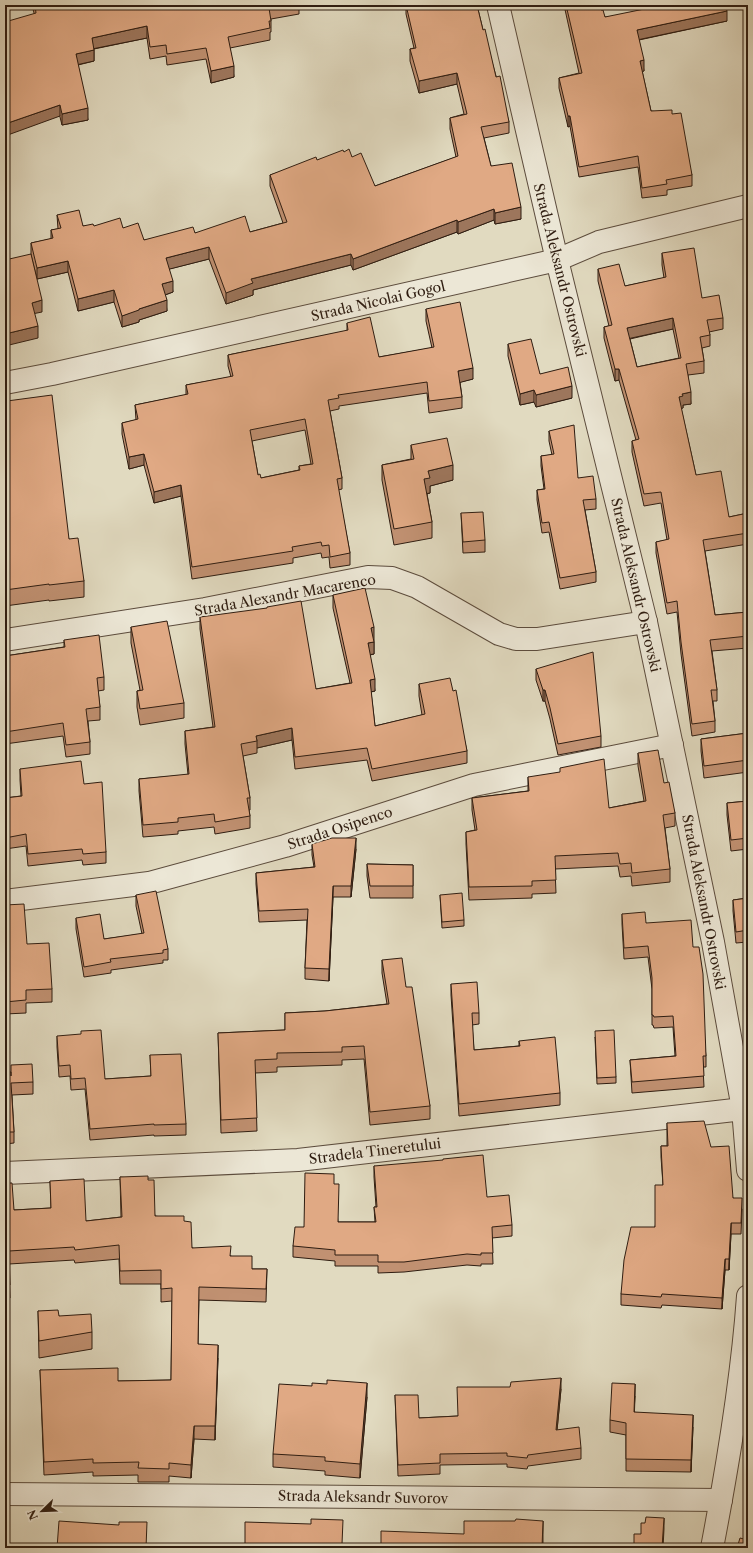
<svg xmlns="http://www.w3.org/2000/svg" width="753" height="1553" viewBox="0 0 753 1553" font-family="'Libre Caslon Text',serif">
<rect width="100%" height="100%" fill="#e1dac0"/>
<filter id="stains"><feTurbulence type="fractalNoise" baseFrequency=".005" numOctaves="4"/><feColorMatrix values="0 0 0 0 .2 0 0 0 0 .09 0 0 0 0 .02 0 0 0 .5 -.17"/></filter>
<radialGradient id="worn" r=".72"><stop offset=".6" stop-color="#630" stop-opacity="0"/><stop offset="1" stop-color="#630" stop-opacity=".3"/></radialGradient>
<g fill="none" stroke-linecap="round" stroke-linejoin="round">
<defs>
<g id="minor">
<polyline points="498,5 557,260 646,622 713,942 743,1109 748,1170"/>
<polyline points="5,383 52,374 557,260 599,242 748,206"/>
<polyline points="5,640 205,609 368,577 392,578 417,587 499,634 516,639 537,639 646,622"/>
<polyline points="5,901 149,883 285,846 474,785 672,745"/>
<polyline points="5,1173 298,1160 743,1109"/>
<polyline points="5,1494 721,1500"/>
<path d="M712,1548c16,-84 30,-167 36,-252"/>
</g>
</defs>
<use href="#minor" stroke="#5c4c3d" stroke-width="24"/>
<use href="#minor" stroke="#ece7d6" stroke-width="22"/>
</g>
<g fill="#c19172" stroke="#2f1d11" fill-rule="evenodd">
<polygon points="32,5 299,5 299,14 271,19 271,32 270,32 270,40 230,48 234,77 211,83 206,59 167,65 166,56 150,59 147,38 94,49 94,61 78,65 88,120 62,125"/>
<polygon points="406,5 477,5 483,30 509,122 509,133 484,138 491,166 521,219 495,224 494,220 458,234 457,232 353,270 351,265 253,290 253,295 226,304 209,259 169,269 173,292 165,295 167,311 139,320 139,322 122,327 114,302 78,311 68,272 37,279 31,255 31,243 51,239 51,230 58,229 57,215 83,226 123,228 144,240 195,233 250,232 283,223 270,186 270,175 344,152 352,157 375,186 456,157 450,129 450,118 464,114 457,84 419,93 410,61 410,49 414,48 406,14"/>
<polygon points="564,5 600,5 601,10 605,17 727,21 639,40 644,71 642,71 651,111 672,114 692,175 692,186 667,190 667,195 642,198 638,167 579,177 570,126 568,127 559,88 559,78 579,73"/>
<path d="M662,253l40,45 21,20v11l-14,3 1,3v11l-8,2 2,13v12l-16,2 3,29 -8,1v3h-2l15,67 33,42 19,-4v31l-43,7 10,64 33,-3v36l-36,3 5,39v11h-4l2,20v11l-23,4 -11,-82 -4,-42 -10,2 -11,-61v-11l11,-2 -6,-37 -17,3 -12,-54v-11l4,-1 -17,-60 -4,1 -11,-43v-11l5,-1 -11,-45v-12l27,17 39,-8 -2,-13zM673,329l6,29 -42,9 -7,-28z"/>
<path d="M426,309l47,70 -13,3 2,15v11l-33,5 -2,-20 -88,13v3l-9,2 12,67v11l-4,1 12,63v12l-20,3 -1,-11 -7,1 -1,-5 -28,5v5l-101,16 -11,-83 -27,7 -10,-38 -15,4 -7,-35v-11l14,-3 -1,-15 51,-10v-10l45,-8 -3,-11v-11l119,-24v-8l32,34 53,-9 -6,-27zM305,430l6,34 -12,2v4l-38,8 -3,-3 -6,-34z"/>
<polygon points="508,344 540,374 572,398 536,407 534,402 520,405 508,356"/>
<polygon points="7,401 69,539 84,581 84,597 49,601 49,600 5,606 5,405 7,405"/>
<polygon points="549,431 578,478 596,499 596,509 585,510 596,572 596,582 560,589 549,532 542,533 537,500 537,490 544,489 541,466 541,456 552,455 549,441"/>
<polygon points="411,445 453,480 430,486 430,493 427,494 432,522 432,538 394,545 382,480 382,465 411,459"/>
<polygon points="461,513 485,540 485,552 463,553"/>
<polygon points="333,595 374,640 374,654 370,655 375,691 371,692 375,726 422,715 419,696 419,684 453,691 467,751 467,763 372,781 367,760 295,769 292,740 257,748 257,753 243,756 250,798 250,810 249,810 250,816 250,828 215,834 214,827 178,831 178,834 143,837 139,791 139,779 188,775 185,744 185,731 213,727 200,629 200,617 316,689 350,683 333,608"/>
<polygon points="131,627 184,703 184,718 140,725 137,707 137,691 140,690 131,643"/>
<polygon points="64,640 104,677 104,690 98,691 100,707 100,720 88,721 90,742 90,754 66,757 63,736 5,744 5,656 64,647"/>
<polygon points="536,669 601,736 601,747 558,755 550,719 545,701 543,701 536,680"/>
<polygon points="748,733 748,772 704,778 701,751 701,739"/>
<polygon points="638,753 664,783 675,813 675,826 665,828 670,869 670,882 632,886 631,876 620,877 618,866 555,869 556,893 532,894 532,898 469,900 466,844 466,832 475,830 472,810 472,798 528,791 528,777 609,808 644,801 638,766"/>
<polygon points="20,769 84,784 106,852 106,863 83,865 82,860 28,866 26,846 5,849 5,798 21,796 20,780"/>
<polygon points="748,801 748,849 731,851 727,815 727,803"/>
<polygon points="312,844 356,849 351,897 333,897 329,981 305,979 305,968 307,920 259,922 256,884 256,873 314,867 312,855"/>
<polygon points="367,864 413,865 413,898 370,898 367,876"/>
<polygon points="136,895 168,949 168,960 163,960 163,963 111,970 111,973 84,977 76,929 76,918 104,939 142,934 136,906"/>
<polygon points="440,895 464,920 464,926 442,928"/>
<polygon points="748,898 748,942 736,943 733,911 733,900"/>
<polygon points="5,905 52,989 52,1002 26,1003 26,1013 5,1014"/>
<polygon points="622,914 646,923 693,947 706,1056 706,1067 703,1067 704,1087 632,1093 630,1060 675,1056 673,1027 654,1028 653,1025 652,1025 652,989 648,957 624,959 622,924"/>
<polygon points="382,960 406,987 430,1106 430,1119 370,1125 364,1059 342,1060 342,1065 277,1067 277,1072 255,1073 257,1131 221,1133 218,1033 285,1030 285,1013 325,1011 387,1004 382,973"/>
<polygon points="451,984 479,1013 479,1024 472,1025 474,1050 519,1046 519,1041 560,1093 560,1105 459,1116 451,995"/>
<polygon points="57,1036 105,1079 151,1076 150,1055 186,1124 186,1135 154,1136 154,1135 90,1140 85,1089 71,1090 70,1076 59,1077 57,1047"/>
<polygon points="595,1037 616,1077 616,1083 597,1084"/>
<polygon points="5,1072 33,1082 33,1094 12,1095 14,1132 14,1143 5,1144"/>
<polygon points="667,1123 711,1147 733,1198 742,1209 741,1234 731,1234 729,1270 725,1270 722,1309 662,1305 661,1308 621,1305 621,1294 655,1227 663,1185 661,1157 661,1146 667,1146"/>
<polygon points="374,1166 487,1197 512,1225 512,1236 492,1238 493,1264 481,1264 481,1266 467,1265 404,1272 378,1273 378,1266 335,1266 335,1261 293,1257 293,1246 304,1227 334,1184 338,1222 375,1222 374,1207 376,1207 374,1177"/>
<polygon points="120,1177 148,1180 155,1216 184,1221 192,1248 231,1256 252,1269 267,1269 266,1302 199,1300 198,1344 218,1358 215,1440 194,1439 191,1478 169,1476 169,1482 138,1482 138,1475 93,1476 93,1472 44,1475 40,1370 118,1381 171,1380 172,1301 161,1302 161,1284 120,1284 119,1259 75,1263 74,1260 9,1264 10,1298 5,1298 5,1183 14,1210 51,1208 50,1181 86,1221 121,1217"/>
<polygon points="38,1311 59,1316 92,1332 92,1349 39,1358"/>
<polygon points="5,1370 9,1384 8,1431 5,1431"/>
<polygon points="561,1389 557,1430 581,1448 581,1459 528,1466 527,1469 507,1467 507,1464 440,1465 440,1474 398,1476 395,1395 419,1418 458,1416"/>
<polygon points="635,1396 634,1412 693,1427 691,1472 626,1471 626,1435 610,1432 610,1420"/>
<polygon points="367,1397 360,1478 325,1475 325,1471 273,1467 273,1454"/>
</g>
<g fill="#9d765c" stroke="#2f1d11">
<polygon points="727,11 727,21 637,40 637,30"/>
<polygon points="147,26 147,38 92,49 92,38"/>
<polygon points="94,50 94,61 76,65 76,54"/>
<polygon points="644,60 644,71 640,72 640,61"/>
<polygon points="234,66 234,77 211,83 211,71"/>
<polygon points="457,73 457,84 419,93 419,81"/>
<polygon points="60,105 60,116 5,136 5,124"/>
<polygon points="88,108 88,120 62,125 62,114"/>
<polygon points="568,116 570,116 570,126 568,127"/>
<polygon points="521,207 521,219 495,224 495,213"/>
<polygon points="494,209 494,220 458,234 458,222"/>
<polygon points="457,220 457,232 353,270 353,259"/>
<polygon points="209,247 209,259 166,270 166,258"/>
<polygon points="351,254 351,265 253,290 253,295 226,304 226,293 251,279"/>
<polygon points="68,261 68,272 37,279 37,268"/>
<polygon points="173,281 173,292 162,296 162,284"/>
<polygon points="114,290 114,302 78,311 78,299"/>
<polygon points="42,300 42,312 32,314 32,303"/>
<polygon points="167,300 167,311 139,320 139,322 122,327 122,316 139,309"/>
<polygon points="673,318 673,329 627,339 627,328"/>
<polygon points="38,326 38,338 5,346 5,334"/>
<polygon points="473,368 473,379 458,383 458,371"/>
<polygon points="615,369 619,369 619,380 615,381"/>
<polygon points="572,386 572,398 536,407 536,395"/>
<polygon points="534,390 534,402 520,405 520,394"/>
<polygon points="691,392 691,404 683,405 683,408 679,409 679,397 682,394"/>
<polygon points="144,454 144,465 129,469 129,457"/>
<polygon points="453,465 453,480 430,486 430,493 424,494 424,479 428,471"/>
<polygon points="181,485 181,496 154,503 154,492"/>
<polygon points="374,627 374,640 371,640 371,628"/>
<polygon points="374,642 374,654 368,655 368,643"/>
<polygon points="375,679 375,691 370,692 370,680"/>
<rect x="543" y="690" width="2" height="11"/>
<polygon points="292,728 292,740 257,748 257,741 256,736"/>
<polygon points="356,838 356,849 351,897 351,886"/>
<polygon points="333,886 333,897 329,981 329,969"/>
<polygon points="731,1223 731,1234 729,1270 729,1259"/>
<polygon points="725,1259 725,1270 722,1309 722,1298"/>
<polygon points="218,1345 218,1358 215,1440 215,1426"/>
<polygon points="561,1378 561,1389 556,1441 556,1430"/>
<polygon points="367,1383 367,1397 360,1478 360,1464"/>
<polygon points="635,1384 635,1396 634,1424 634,1412"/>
<polygon points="693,1415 693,1427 691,1472 691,1460"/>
<polygon points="194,1426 194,1439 191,1478 191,1465"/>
<polygon points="664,1518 664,1529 663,1548 662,1548"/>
<polygon points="543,1521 543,1548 542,1548"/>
</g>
<g fill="#e0a984" stroke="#2f1d11" fill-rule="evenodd">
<polygon points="35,5 288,5 269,8 271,21 269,21 270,28 228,37 234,66 211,71 206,48 167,54 166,45 150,47 147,26 92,38 94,50 76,54 88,108 62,114 60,105 5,124 5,22 36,13"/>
<polygon points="406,5 477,5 483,30 485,29 496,77 500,76 509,122 481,127 491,166 512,163 521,207 495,213 494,209 458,222 457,220 353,259 351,254 251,279 253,283 226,293 209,247 166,258 173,281 162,284 167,300 139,309 139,310 122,316 114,290 78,299 68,261 37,268 31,243 53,238 51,230 61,228 57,215 79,210 83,226 93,224 94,226 120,218 123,228 138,223 144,240 193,227 195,233 245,216 250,232 287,222 270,175 316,157 317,160 343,150 344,152 349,149 352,157 361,153 375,186 458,156 450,118 467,114 457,73 419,81 410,49 416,48"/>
<polygon points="566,5 600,5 601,10 603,10 605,17 664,5 726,5 727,11 637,30 644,60 640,61 651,111 672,110 672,114 681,113 692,175 666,180 667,184 642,188 638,156 579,167 570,116 568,116 559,78 582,73"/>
<path d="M694,248l8,50 17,-3 4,23 -16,2 3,15 -10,2 4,24 -18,3 5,28 -9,2 1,2 -4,1 17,78 25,-4 8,46 19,-4v20l-45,7 12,75 33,-3v24l-38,4 7,50h-6l4,31 -23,3 -11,-82 -4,-41 -10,2 -11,-61 13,-3 -8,-47 -17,2 -12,-53 7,-2 -20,-70h-4l-11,-42 8,-2 -14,-56 21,-5 6,22 41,-9 -4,-24zM673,318l8,40 -44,9 -10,-39z"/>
<polygon points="31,254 42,300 32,303 38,326 5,334 5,260"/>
<path d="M460,302l13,66 -15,3 4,26 -33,4 -2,-19 -89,13 1,3 -11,2 14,78 -5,1 13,74 -20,4 -1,-12 -7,1 -1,-4 -29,5 1,4 -101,16 -11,-82 -27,7 -10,-38 -15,3 -7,-34 16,-4 -3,-14 53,-11 -2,-9 47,-9 -5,-21 120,-25 -1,-7 23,-6 9,40 55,-10 -8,-38zM305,419l8,45 -14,2 1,4 -39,8 -1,-4 -2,1 -8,-45z"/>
<polygon points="531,339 540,374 568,367 572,386 536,395 534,390 520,394 508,344"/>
<polygon points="52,395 69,539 78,538 84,581 49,585 49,584 5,590 5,405 8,404 7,401"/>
<polygon points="574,425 578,478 593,476 596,499 583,500 596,572 560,578 549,522 542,523 537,490 545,489 541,456 554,454 549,431"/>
<polygon points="447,438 453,465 428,471 430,478 424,479 432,522 394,529 382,465 414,459 411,445"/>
<polygon points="483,512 485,540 463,542 461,513"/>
<polygon points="365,588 374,627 371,628 374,642 368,643 375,679 370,680 375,726 425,714 419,684 450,678 453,691 456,690 467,751 372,769 367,748 295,757 292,728 256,736 257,741 241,744 250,798 247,798 250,816 215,822 214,814 178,818 178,822 143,825 139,779 189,774 185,731 215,727 200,617 267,608 267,607 301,601 316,689 352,683 333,595"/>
<polygon points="167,621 184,703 140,709 137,691 143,690 131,627"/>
<polygon points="99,635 104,677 97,678 100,707 86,709 90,742 66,745 63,723 5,732 5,656 65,647 64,640"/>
<polygon points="593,652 601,736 558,744 550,708 545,690 543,690 536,669"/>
<polygon points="748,733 748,760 704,766 701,739"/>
<polygon points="658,750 664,783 669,782 675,813 663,815 670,869 632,873 631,863 620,864 618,853 555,856 556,880 532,881 532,886 469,887 466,832 477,830 472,798 529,791 528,777 560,772 560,768 604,759 609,808 646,801 638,753"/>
<polygon points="81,761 84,784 102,782 106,852 83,854 82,849 28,854 26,834 5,838 5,798 22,796 20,769"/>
<polygon points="748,801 748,838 731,840 727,803"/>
<polygon points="332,838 356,838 351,886 333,886 329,969 305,968 308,909 259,911 256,873 315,867 312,844"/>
<polygon points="367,864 413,865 413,886 370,886"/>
<polygon points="156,891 168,949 163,950 163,953 110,959 111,962 84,967 76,918 100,914 104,939 144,933 136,895"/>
<polygon points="462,893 464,920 442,922 440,895"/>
<polygon points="748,898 748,930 736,932 733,900"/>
<polygon points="24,904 27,944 49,943 52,989 26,990 26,1000 5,1002 5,905"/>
<polygon points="645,912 646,923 691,920 693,947 699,947 703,974 706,1056 703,1056 704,1076 632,1082 630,1060 676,1056 673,1016 654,1017 653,1015 652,1015 652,978 648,946 624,948 622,914"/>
<polygon points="402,958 406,987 412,987 430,1106 370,1112 364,1046 342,1047 342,1052 277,1053 277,1059 255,1060 257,1118 221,1120 218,1033 285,1030 285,1013 325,1011 389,1004 382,960"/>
<polygon points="477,982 479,1013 472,1013 474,1050 520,1046 519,1041 555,1037 560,1093 459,1104 451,984"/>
<polygon points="101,1030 105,1079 151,1076 150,1055 181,1054 186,1124 154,1125 154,1124 90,1129 85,1078 71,1079 70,1065 59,1066 57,1036 81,1034 81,1031"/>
<polygon points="614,1030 616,1077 597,1078 595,1031"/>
<polygon points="32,1064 33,1082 11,1083 14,1132 5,1132 5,1072 11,1072 11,1076 11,1065"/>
<polygon points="704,1121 711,1147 729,1146 733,1198 742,1198 741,1223 731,1223 729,1259 725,1259 722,1298 662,1294 661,1297 621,1294 624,1260 631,1227 655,1227 655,1185 663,1185 661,1146 668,1146 667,1123"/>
<polygon points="483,1155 487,1197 509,1195 512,1225 492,1227 493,1253 481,1253 481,1255 467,1254 404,1262 378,1262 378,1255 335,1255 335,1250 293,1246 295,1227 304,1227 305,1173 334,1174 334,1184 339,1184 338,1222 376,1222 374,1207 377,1207 374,1166 443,1160 443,1159"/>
<polygon points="148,1176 148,1180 154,1180 155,1216 184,1216 184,1221 191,1222 192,1248 231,1246 230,1256 252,1256 252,1269 267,1269 266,1289 199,1287 198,1344 218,1345 216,1405 215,1426 194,1426 191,1465 169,1463 169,1469 138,1468 139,1462 93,1463 93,1459 44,1462 40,1370 118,1368 118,1381 171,1380 172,1288 161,1289 161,1270 120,1271 119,1245 75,1250 74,1247 9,1251 10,1285 5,1285 5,1183 12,1183 14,1210 51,1208 50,1181 84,1179 86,1221 122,1217 120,1177"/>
<polygon points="58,1310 59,1316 91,1314 92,1332 39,1341 38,1311"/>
<polygon points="5,1370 9,1370 8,1417 5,1417"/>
<polygon points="561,1378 556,1430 579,1427 581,1448 528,1455 527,1458 507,1456 507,1453 440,1454 440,1463 398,1465 395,1395 418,1395 419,1418 458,1416 457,1387 510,1387 511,1382"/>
<polygon points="327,1380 367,1383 360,1464 325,1461 325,1457 273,1454 279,1384 312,1386 312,1383 327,1384"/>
<polygon points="612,1383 635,1384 634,1412 693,1415 691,1460 626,1459 626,1423 610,1420"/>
<polygon points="646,1517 664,1518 662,1548 625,1548 626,1545 634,1546 634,1534 641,1534 641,1523 645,1523"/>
<polygon points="311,1519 343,1520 342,1544 381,1548 381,1531 464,1534 464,1521 515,1521 516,1519 543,1521 542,1548 245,1548 245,1522 311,1524"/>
<polygon points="59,1521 119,1525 119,1522 147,1522 146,1548 57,1548"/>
<polygon points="740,1538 748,1540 748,1548 737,1548"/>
</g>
<g text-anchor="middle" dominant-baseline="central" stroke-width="3.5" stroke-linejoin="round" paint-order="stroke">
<g font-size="14" fill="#2f1d11" stroke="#ece7d6">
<text transform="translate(560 270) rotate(76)">Strada Aleksandr Ostrovski</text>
<text transform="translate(378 301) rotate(-13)">Strada Nicolai Gogol</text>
<text transform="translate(636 585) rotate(77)">Strada Aleksandr Ostrovski</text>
<text transform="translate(285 595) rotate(-10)">Strada Alexandr Macarenco</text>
<text transform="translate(340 828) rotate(-18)">Strada Osipenco</text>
<text transform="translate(704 902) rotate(79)">Strada Aleksandr Ostrovski</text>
<text transform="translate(375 1151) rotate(-7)">Stradela Tineretului</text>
<text transform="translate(363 1497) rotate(1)">Strada Aleksandr Suvorov</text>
</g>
</g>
<rect width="753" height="1553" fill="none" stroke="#e1dac0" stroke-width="20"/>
<rect x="6" y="6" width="741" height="1541" fill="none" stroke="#2f1d11" stroke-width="2"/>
<rect x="10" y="10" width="733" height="1533" fill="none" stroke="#2f1d11"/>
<g transform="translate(42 1511) rotate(247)" stroke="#ece7d6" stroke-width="3" paint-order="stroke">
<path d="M0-3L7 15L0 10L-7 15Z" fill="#2f1d11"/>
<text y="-6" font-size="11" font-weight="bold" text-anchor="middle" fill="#2f1d11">N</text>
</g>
<rect width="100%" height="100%" filter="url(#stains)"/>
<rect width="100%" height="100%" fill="url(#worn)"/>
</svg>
